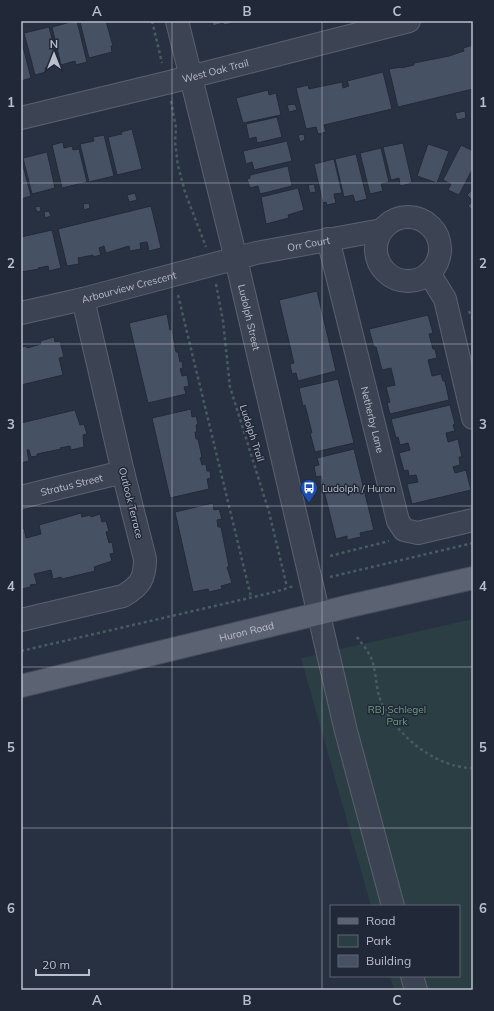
<svg xmlns="http://www.w3.org/2000/svg" width="494" height="1011" viewBox="0 0 494 1011" font-family="Mulish,sans-serif">
<rect width="100%" height="100%" fill="#283142"/>
<polygon fill="#2a3e43" points="473,619 473,990 394,990 390,976 459,976 459,906 371,906 301,658"/>
<g fill="#475164" stroke="#232a39">
<polygon points="74,21 77,21 87,62 76,65 75,61 61,65 52,27"/>
<polygon points="85,21 106,21 113,46 111,46 112,52 89,58 80,22"/>
<polygon points="212,21 238,21 238,22 224,25 223,23 213,26"/>
<polygon points="49,27 59,65 45,68 46,72 35,75 24,33"/>
<polygon points="21,39 31,78 21,81"/>
<polygon points="473,45 473,89 398,107 389,69 401,67 401,68 414,65 414,63 449,56 464,51 463,48"/>
<polygon points="383,72 392,109 324,125 326,132 318,134 316,127 306,129 296,88 308,85 309,89 342,82 343,88 349,86 347,81"/>
<polygon points="268,90 269,95 276,93 281,115 243,123 236,98"/>
<polygon points="295,104 297,110 289,112 287,105"/>
<polygon points="465,111 466,118 457,120 455,113"/>
<polygon points="277,117 282,137 257,143 256,137 249,139 246,124"/>
<polygon points="132,129 142,169 117,175 108,137 122,134 121,132"/>
<polygon points="304,134 305,140 300,142 298,135"/>
<polygon points="104,135 114,176 89,182 80,144 94,141 93,137"/>
<polygon points="287,141 292,161 254,170 252,162 246,164 243,151"/>
<polygon points="63,142 64,148 72,146 73,150 79,149 87,182 62,188 52,145"/>
<polygon points="403,143 412,182 409,183 409,184 400,186 399,178 391,180 383,147"/>
<polygon points="428,144 449,151 437,183 417,176"/>
<polygon points="461,145 473,151 473,168 459,195 448,190 451,184 443,180"/>
<polygon points="381,148 389,182 381,184 383,191 370,194 360,153"/>
<polygon points="47,152 55,188 32,194 23,158"/>
<polygon points="356,154 367,199 355,202 353,195 344,197 335,159"/>
<polygon points="21,158 31,196 21,199"/>
<polygon points="334,159 342,193 334,194 336,203 327,205 326,202 323,203 314,164"/>
<polygon points="288,166 292,186 260,194 258,186 250,188 247,179 250,178 250,175"/>
<polygon points="314,184 316,192 310,193 308,185"/>
<polygon points="298,188 304,210 288,215 289,218 266,224 261,197"/>
<polygon points="473,189 473,211 468,206 473,201 467,195"/>
<polygon points="135,193 137,200 129,202 127,195"/>
<polygon points="89,203 90,208 84,210 83,204"/>
<polygon points="40,206 41,211 37,212 35,207"/>
<polygon points="151,206 161,248 149,251 147,242 140,243 141,249 130,251 129,246 106,253 104,246 99,248 101,255 93,257 93,255 78,258 79,264 67,266 58,229"/>
<polygon points="49,211 51,216 45,218 44,212"/>
<polygon points="52,230 61,268 49,271 48,266 38,268 39,269 21,272 21,237"/>
<polygon points="317,291 336,371 298,381 296,373 292,374 290,364 294,363 279,300"/>
<polygon points="167,314 170,330 172,329 176,352 178,352 180,362 182,361 183,368 180,369 182,376 187,375 189,386 184,387 186,394 148,403 129,323"/>
<polygon points="428,315 433,333 429,334 433,349 435,349 437,358 428,360 432,376 441,374 443,381 445,381 449,400 390,414 387,403 390,402 386,387 395,385 391,368 382,370 376,347 374,347 369,329"/>
<polygon points="54,337 55,342 60,341 64,357 59,358 63,375 21,385 21,347 26,346 27,348 41,344 40,341"/>
<polygon points="338,379 354,443 315,452 310,433 312,433 305,405 303,406 299,388"/>
<polygon points="450,405 455,424 453,425 455,431 446,433 448,442 458,439 462,457 459,457 460,465 453,467 455,473 466,470 471,490 412,504 407,484 418,482 416,475 409,476 408,470 404,471 399,453 410,450 408,443 400,445 398,437 396,438 391,419"/>
<polygon points="191,409 192,417 196,416 198,424 196,425 197,432 195,432 196,439 198,439 202,457 200,458 202,465 206,464 207,471 210,471 211,478 207,479 209,489 170,498 152,418"/>
<polygon points="75,410 80,425 84,424 87,434 83,435 84,447 71,450 70,446 60,448 61,449 37,454 37,456 31,457 29,450 27,450 29,461 21,463 21,423"/>
<polygon points="354,449 374,530 360,533 361,537 347,540 347,536 336,539 324,491 322,491 321,484 323,483 321,476 316,477 314,466 319,465 317,458"/>
<polygon points="213,503 214,510 219,509 222,519 217,520 218,527 221,527 229,567 227,567 232,583 221,586 222,589 209,592 208,589 193,592 175,512"/>
<polygon points="81,513 82,517 90,515 91,517 100,514 102,522 106,521 109,531 106,532 109,543 112,542 114,553 110,554 112,561 94,567 95,571 62,579 61,577 53,579 51,570 34,574 37,584 30,585 31,587 21,589 21,529 24,528 26,538 41,534 39,525"/>
</g>
<g fill="none" stroke-linecap="round" stroke-linejoin="round">
<defs>
<g id="minor">
<path id="s1" d="M177,21l59,238 110,472 47,175"/>
<path id="s2" d="M21,118l145,-35 243,-62"/>
<circle cx="408" cy="249" r="32"/>
<path id="s3" d="M328,239l70,282 6,9 14,3 55,-13"/>
<polyline points="429,273 445,299 473,418"/>
<path id="s4" d="M21,313l62,-14 173,-46 126,-23"/>
<path id="s5" d="M21,497l102,-25"/>
<path d="M21,620l102,-24c17,-10 22,-17 22,-37l-22,-87 -40,-173"/>
<polyline points="412,976 416,990"/>
</g>
<g id="major">
<path id="s6" d="M21,686l329,-80 123,-28"/>
</g>
</defs>
<use href="#minor" stroke="#5b616f" stroke-width="24"/>
<use href="#major" stroke="#464c5b" stroke-width="24"/>
<g stroke="#485b60" stroke-width="2.5" stroke-dasharray="3 3" stroke-linecap="butt">
<polyline points="152,21 162,63"/>
<polyline points="171,101 176,128 175,142 178,166 185,192 206,247"/>
<polyline points="216,284 223,321 230,387 269,512 287,587"/>
<polyline points="178,295 251,597"/>
<polyline points="469,311 473,320"/>
<polyline points="330,556 389,541"/>
<polyline points="330,577 473,543"/>
<path d="M357,637c5,7 12,15 15,23 4,12 4,27 8,39 14,35 55,69 93,69"/>
<polyline points="21,651 275,592 294,586"/>
</g>
<use href="#minor" stroke="#3c4352" stroke-width="22"/>
<use href="#major" stroke="#5b6272" stroke-width="22"/>
</g>
<path fill="none" stroke="#babfcc" stroke-width="1" stroke-opacity="0.55" d="M172,21v969M322,21v969M21,183h452M21,344h452M21,506h452M21,667h452M21,828h452"/>
<defs>
<symbol id="bus-pin" viewBox="-11 -11 22 30"><path d="M0 17L-7.5 6A9.5 9.5 0 1 1 7.5 6Z" fill="#1a4fb4" stroke="#212837"/><path d="M-5-6H5V4H4V6H2V4H-2V6H-4V4H-5ZM-3.5-4V0h7V-4ZM-3.5 1.2v1.5H-2V1.2ZM2 1.2v1.5H3.5V1.2Z" fill="#fff"/></symbol>
</defs>
<g fill-rule="evenodd">
<use href="#bus-pin" x="299" y="478" width="20" height="27"/>
</g>
<g text-anchor="middle" dominant-baseline="central" stroke-width="3" stroke-linejoin="round" paint-order="stroke">
<g font-size="10" fill="#babfcc" stroke="#212837">
<text stroke="none"><textPath href="#s2" startOffset="200">West Oak Trail</textPath></text>
<text stroke="none"><textPath href="#s4" startOffset="296">Orr Court</textPath></text>
<text stroke="none"><textPath href="#s4" startOffset="111">Arbourview Crescent</textPath></text>
<text stroke="none"><textPath href="#s1" startOffset="305">Ludolph Street</textPath></text>
<text stroke="none"><textPath href="#s3" startOffset="186">Netherby Lane</textPath></text>
<text transform="translate(252 433) rotate(72)">Ludolph Trail</text>
<text stroke="none"><textPath href="#s5" startOffset="52">Stratus Street</textPath></text>
<text transform="translate(131 503) rotate(76)">Outlook Terrace</text>
<text stroke="none"><textPath href="#s6" startOffset="232">Huron Road</textPath></text>
</g>
<g font-size="10" fill="#babfcc" stroke="#212837" text-anchor="start">
<text x="322" y="488">Ludolph / Huron</text>
</g>
<g font-size="10" fill="#729c7f" stroke="#212837">
<text x="397" y="709">RBJ Schlegel<tspan x="397" dy="12">Park</tspan></text>
</g>
</g>
<rect width="494" height="1011" fill="none" stroke="#212837" stroke-width="44"/>
<rect x="330" y="905" width="130" height="72" fill="#212837" stroke="#5e6473"/>
<rect x="338" y="918" width="20" height="6" fill="#5b6272" stroke="#5e6473"/>
<text x="366" y="925" font-size="12" fill="#babfcc">Road</text>
<rect x="338" y="935" width="20" height="12" fill="#2a3e43" stroke="#5e6473"/>
<text x="366" y="945" font-size="12" fill="#babfcc">Park</text>
<rect x="338" y="955" width="20" height="12" fill="#475164" stroke="#5e6473"/>
<text x="366" y="965" font-size="12" fill="#babfcc">Building</text>
<g transform="translate(54 54)" stroke="#212837" stroke-width="3" paint-order="stroke">
<path d="M0-3L7 15L0 10L-7 15Z" fill="#babfcc"/>
<text y="-6" font-size="11" font-weight="bold" text-anchor="middle" fill="#babfcc">N</text>
</g>
<path d="M36 969v6h53v-6" fill="none" stroke="#babfcc" stroke-width="2"/>
<text x="42" y="969" font-size="12" fill="#babfcc" stroke="#212837" stroke-width="3" paint-order="stroke">20 m</text>
<rect x="22" y="22" width="450" height="967" fill="none" stroke="#babfcc" stroke-width="1.5"/>
<g font-size="13" text-anchor="middle" font-weight="bold" fill="#babfcc">
<text x="97" y="16">A</text>
<text x="247" y="16">B</text>
<text x="397" y="16">C</text>
<text x="11" y="107">1</text>
<text x="483" y="107">1</text>
<text x="11" y="268">2</text>
<text x="483" y="268">2</text>
<text x="11" y="429">3</text>
<text x="483" y="429">3</text>
<text x="11" y="591">4</text>
<text x="483" y="591">4</text>
<text x="11" y="752">5</text>
<text x="483" y="752">5</text>
<text x="11" y="913">6</text>
<text x="483" y="913">6</text>
<text x="97" y="1005">A</text>
<text x="247" y="1005">B</text>
<text x="397" y="1005">C</text>
</g>
</svg>
